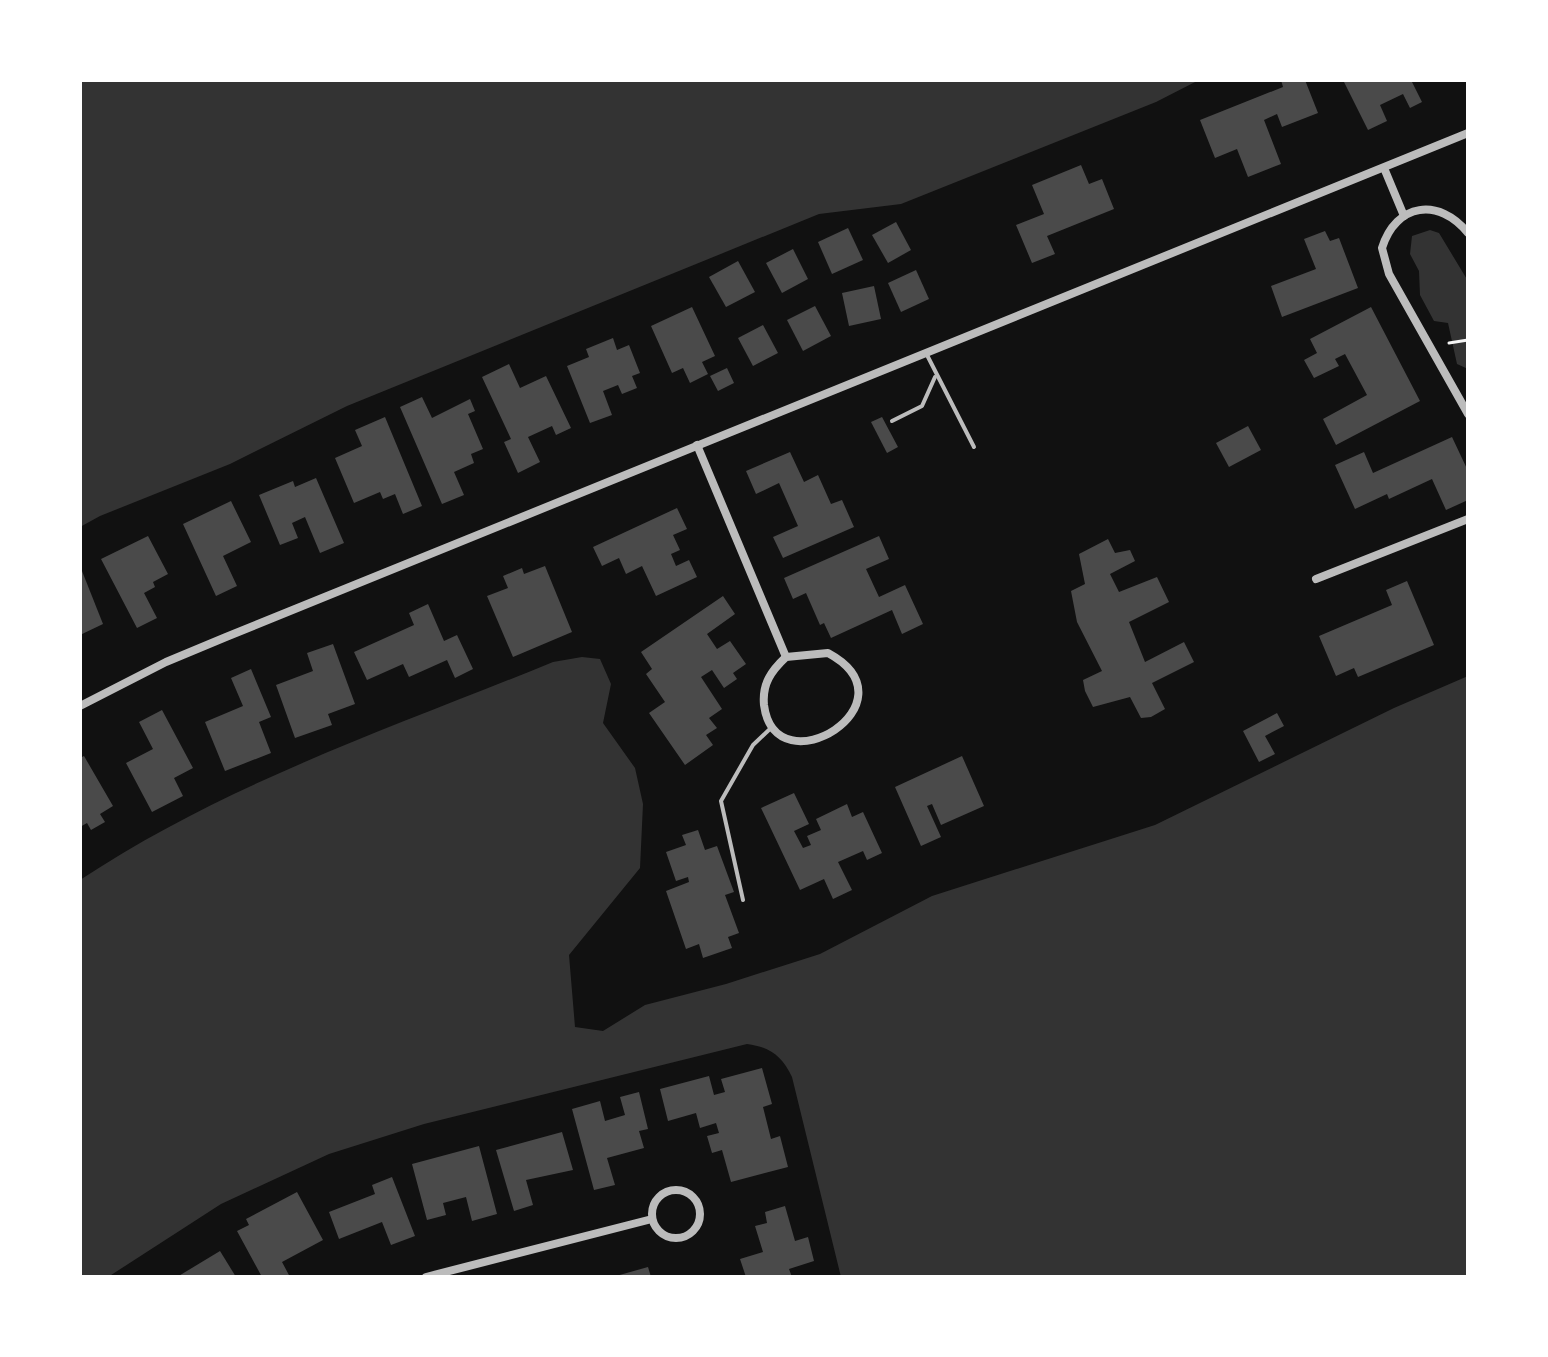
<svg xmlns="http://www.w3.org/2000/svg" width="1548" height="1357" viewBox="0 0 1548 1357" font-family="Arial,sans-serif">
<rect width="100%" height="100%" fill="#111"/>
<g fill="#333">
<polygon points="80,80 1199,80 1156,102 901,204 819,214 347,406 230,464 100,516 80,527"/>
<polygon points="1430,230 1439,233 1468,281 1468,369 1457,364 1448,323 1434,321 1420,295 1419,271 1410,254 1412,236"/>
<path d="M582,657l18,2 11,25 -8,39 32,45 8,36 -3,64 -71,87 6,72 28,4 42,-26 81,-21 94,-30 112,-58 223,-71 239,-117 74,-32v601h-627l-49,-200c-10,-21 -22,-30 -45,-33l-323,80 -95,30 -108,50 -113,73h-28v-397c146,-97 312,-152 473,-218z"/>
</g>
<g fill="#4a4a4a">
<polygon points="1281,80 1305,80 1318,113 1282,127 1277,114 1264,120 1281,164 1248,177 1237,149 1215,158 1200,120 1283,87"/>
<polygon points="1343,80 1411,80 1422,102 1410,108 1403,94 1380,105 1387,121 1368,130"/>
<polygon points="1081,165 1089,184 1102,179 1114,209 1047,236 1055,254 1032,263 1016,225 1044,214 1032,185"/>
<polygon points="896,222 911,250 888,263 872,235"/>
<polygon points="848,228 863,260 832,274 818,242"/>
<polygon points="1325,231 1330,241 1339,238 1358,288 1282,317 1271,286 1316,269 1304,239"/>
<polygon points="793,249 808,279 782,293 766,263"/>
<polygon points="738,261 755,292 726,307 709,277"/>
<polygon points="916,270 929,299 901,312 888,283"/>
<polygon points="874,286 881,319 849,326 842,293"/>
<polygon points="815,306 831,336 803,351 787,320"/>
<polygon points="692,307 715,356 702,362 708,374 690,383 683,368 672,373 651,326"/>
<polygon points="1371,307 1420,401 1336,445 1323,419 1367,395 1345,354 1335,359 1339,366 1314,378 1304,360 1317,353 1310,339"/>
<polygon points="763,325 778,353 753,366 738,338"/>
<polygon points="613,338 617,350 629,345 640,373 632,376 637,388 622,394 618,385 603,391 612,415 590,423 567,366 589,357 586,349"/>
<polygon points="509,364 520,388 546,376 571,428 556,435 552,426 528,437 540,462 518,473 504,442 511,439 482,377"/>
<polygon points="727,368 734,383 718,391 710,376"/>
<polygon points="422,397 432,418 470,399 475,411 468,414 483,449 471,454 474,463 454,472 464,495 442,504 400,407"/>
<polygon points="385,417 422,506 403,514 395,494 383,499 380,492 354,503 335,458 362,446 355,430"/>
<polygon points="882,417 898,447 887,453 871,422"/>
<polygon points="1248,426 1261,450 1229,467 1216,443"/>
<polygon points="1452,437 1468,471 1468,500 1446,510 1432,479 1389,499 1387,494 1355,509 1335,465 1364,452 1373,473"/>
<polygon points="790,452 804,482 818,475 831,504 842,500 854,527 783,558 773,537 798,526 779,483 756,494 746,471"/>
<polygon points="316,478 344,543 320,553 305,517 292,523 298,538 280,545 259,495 293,481 295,487"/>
<polygon points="231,501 251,542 223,556 237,586 216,596 183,524"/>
<polygon points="677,508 687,529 673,535 680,550 671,554 676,566 689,560 697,577 656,596 642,566 626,574 619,558 602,566 593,547"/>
<polygon points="148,536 168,574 153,582 155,587 144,593 157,618 137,628 101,559"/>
<polygon points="879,536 889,559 866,569 879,597 905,585 923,624 902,634 892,610 831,638 824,623 820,625 806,593 793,599 784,578"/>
<polygon points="1108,539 1115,553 1130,550 1135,561 1110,574 1119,592 1157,577 1169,602 1129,622 1145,662 1184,642 1194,662 1152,683 1165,709 1151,717 1141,718 1130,697 1093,707 1085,691 1083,680 1102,671 1077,622 1071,591 1085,584 1079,554"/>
<polygon points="80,566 103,624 80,635"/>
<polygon points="545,566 572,632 513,657 487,596 508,588 503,576 522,568 524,574"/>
<polygon points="1407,581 1434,645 1358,677 1354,668 1336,676 1319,636 1392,605 1386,590"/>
<polygon points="723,596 735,614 707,634 717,649 730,641 746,664 733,673 737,679 724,688 712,670 701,677 722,709 709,718 717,728 706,735 713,745 685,765 649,713 665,702 646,674 652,669 641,652"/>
<polygon points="428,604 444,641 457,635 473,669 455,678 447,660 409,677 403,664 367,680 354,652 414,625 409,613"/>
<polygon points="333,644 355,704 328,714 332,725 295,738 276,685 313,671 307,653"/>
<polygon points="251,669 271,717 259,722 271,753 225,771 205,722 243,706 231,678"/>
<polygon points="162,710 193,768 174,778 183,796 152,812 126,763 153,749 139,722"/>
<polygon points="1277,713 1284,726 1265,736 1275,754 1259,762 1243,731"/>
<polygon points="84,756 113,806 100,814 105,822 91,830 87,823 80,827 80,758"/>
<polygon points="962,756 984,806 941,825 932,804 927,806 941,837 921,846 895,787"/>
<polygon points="794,793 809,824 794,831 803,848 811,845 807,836 821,830 816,819 847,804 852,817 863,812 882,853 867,860 863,851 838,862 852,890 833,899 824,879 800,890 761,808"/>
<polygon points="698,830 705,850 717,846 734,892 725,895 739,933 728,937 732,948 703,958 699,944 686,949 666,891 689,882 688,877 676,881 666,852 686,845 682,835"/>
<polygon points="762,1068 772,1104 763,1107 771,1139 780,1136 788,1167 731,1182 722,1150 712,1153 707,1136 719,1133 716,1123 700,1128 696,1113 668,1121 660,1089 709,1076 714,1095 725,1092 721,1079"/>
<polygon points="639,1092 648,1129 639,1131 644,1148 607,1158 615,1185 594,1190 572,1109 600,1101 605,1121 625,1115 620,1097"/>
<polygon points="562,1132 573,1170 526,1180 533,1205 514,1211 496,1150"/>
<polygon points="479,1146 497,1214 472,1221 466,1197 443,1203 446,1215 427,1220 412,1164"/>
<polygon points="392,1177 415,1236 391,1245 382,1222 339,1239 329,1212 375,1194 372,1185"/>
<polygon points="297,1192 323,1240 282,1262 290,1277 262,1277 237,1231 249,1225 246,1219"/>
<polygon points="785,1206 795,1241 808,1237 814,1261 789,1269 792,1277 746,1277 740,1259 763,1252 755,1226 767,1223 765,1212"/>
<polygon points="220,1251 236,1277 177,1277"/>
<polygon points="648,1267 651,1277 616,1277 616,1276"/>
</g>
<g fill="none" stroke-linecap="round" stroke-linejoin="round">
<polyline stroke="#f5f5f5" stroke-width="3" points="1449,343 1468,340"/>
<g stroke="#bcbcbc" stroke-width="4">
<polyline points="927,355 974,447"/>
<polyline points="892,421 922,406 935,377"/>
<polyline points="743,900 721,801 753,745 772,727"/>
</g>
<g stroke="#bcbcbc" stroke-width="8">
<polyline points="1384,168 1404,216"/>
<path d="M1468,233c-29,-36 -72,-30 -86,15l7,26 79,140"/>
<polyline points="697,445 786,657"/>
<polyline points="1316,579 1468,519"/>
<path d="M828,653c92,50 -53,138 -64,52 -2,-21 7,-34 22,-48z"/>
<polyline points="80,706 166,662 226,637 1468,133"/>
<circle cx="676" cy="1214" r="24"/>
<polyline points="426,1277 652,1219"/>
</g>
</g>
<rect width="1548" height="1357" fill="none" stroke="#ffffff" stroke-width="164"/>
</svg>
